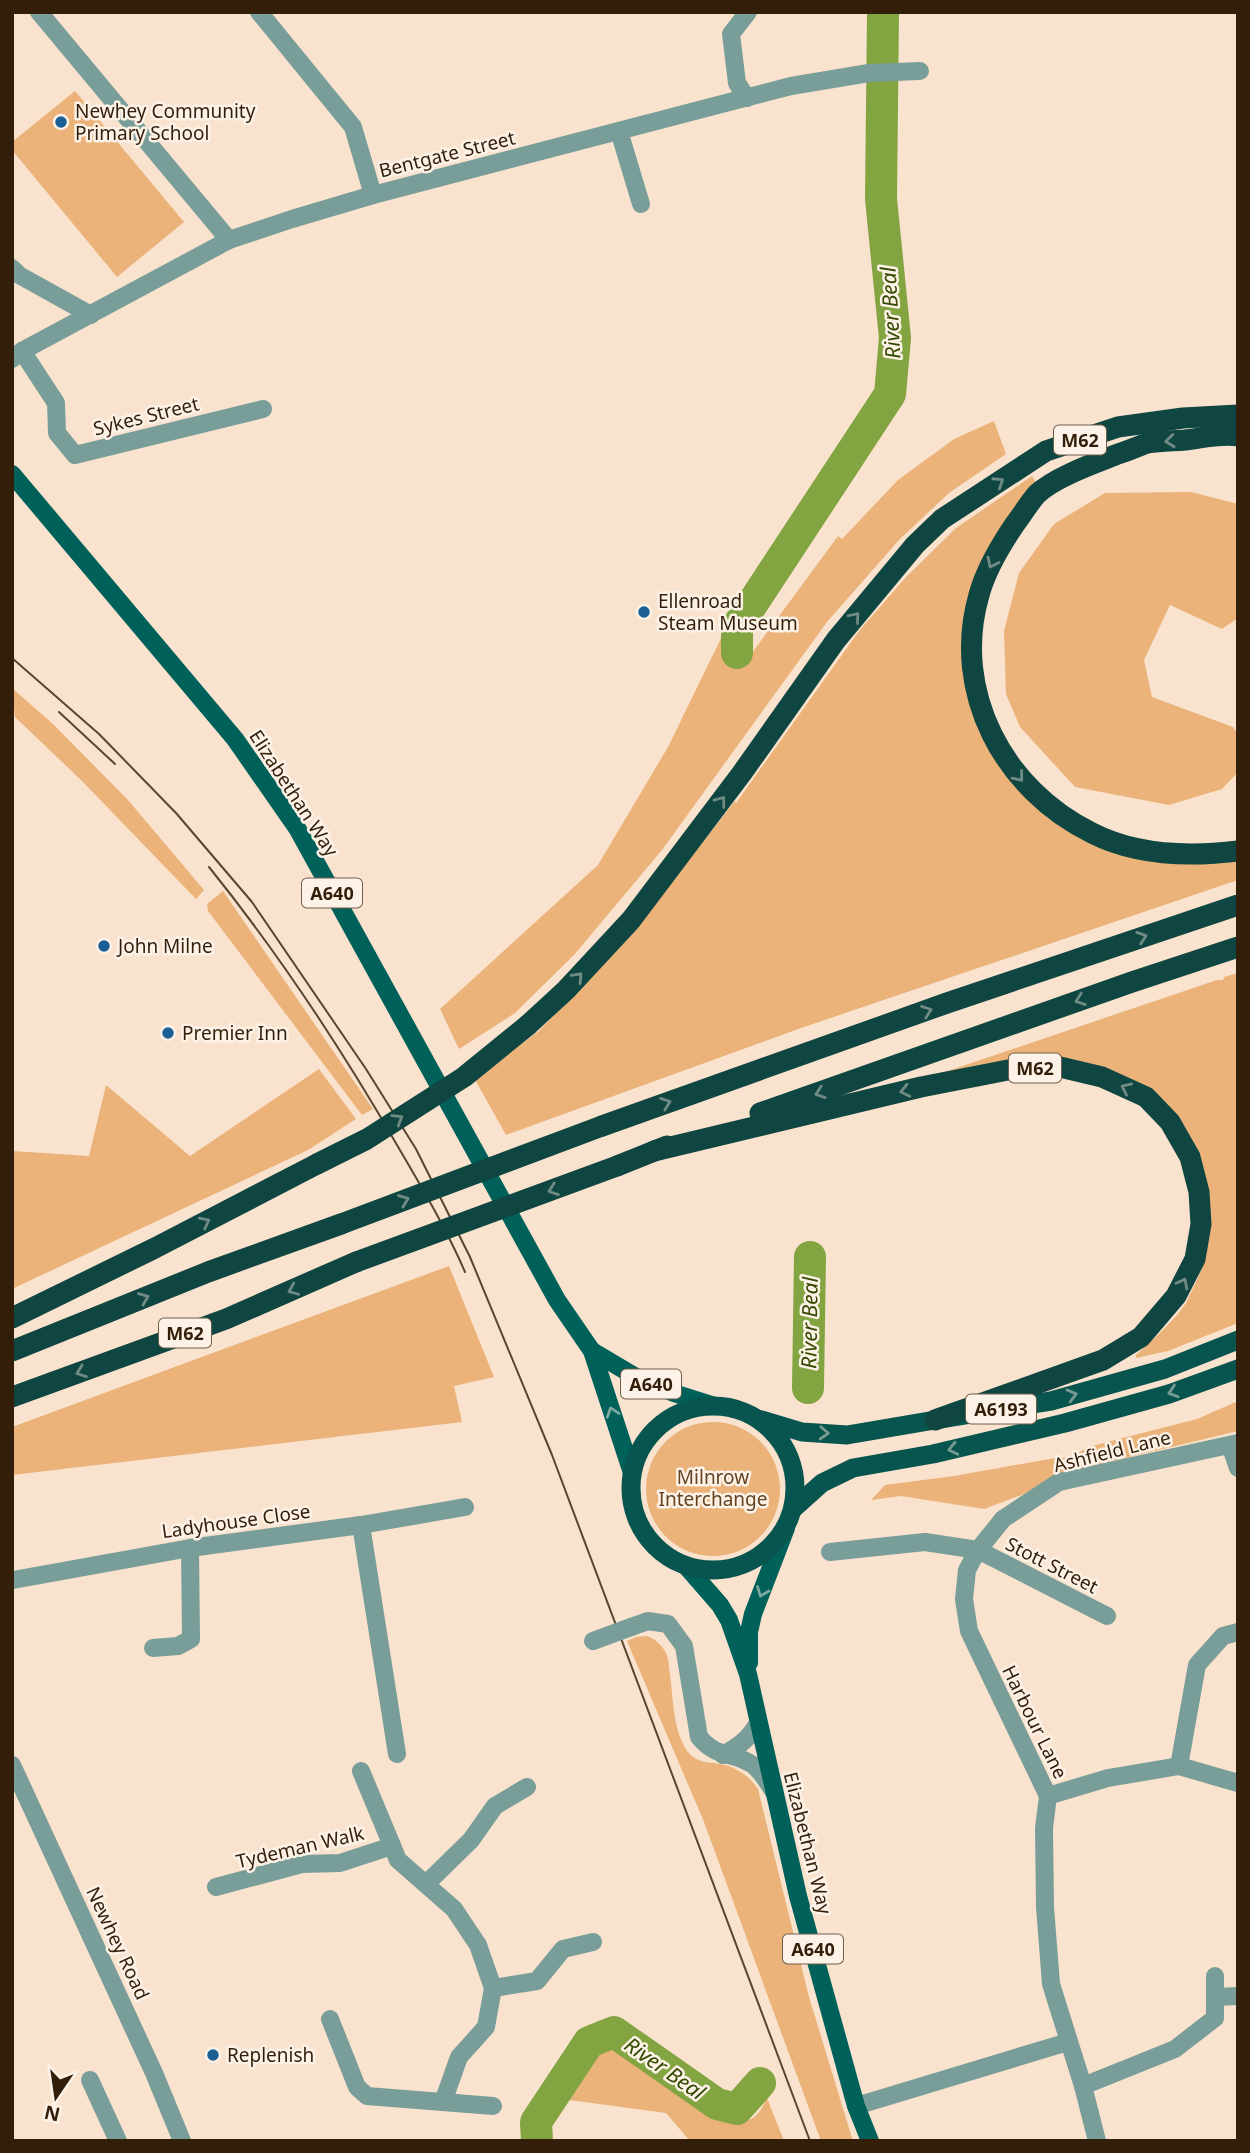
<svg xmlns="http://www.w3.org/2000/svg" width="1250" height="2153" viewBox="0 0 1250 2153" font-family="'Noto Sans',sans-serif">
<rect width="100%" height="100%" fill="#f9e3ce"/>
<g fill="#ebb37a">
<polygon points="75,91 184,222 117,277 12,150 12,142"/>
<polygon points="994,421 1006,454 949,493 899,540 827,622 662,850 574,955 515,1013 459,1049 440,1009 598,865 668,747 726,628 727,653 733,658 746,661 838,536 842,539 898,480 954,439"/>
<polygon points="1032,476 1037,485 967,622 996,761 1018,790 1048,818 1073,832 1238,858 1238,880 801,1028 506,1135 474,1078 539,1031 627,939 735,801 736,803 859,631 906,577 956,528"/>
<polygon points="1191,492 1238,504 1238,618 1222,629 1170,605 1144,660 1152,697 1233,727 1238,734 1238,772 1222,789 1169,805 1075,787 1020,727 1006,694 1004,631 1019,573 1054,524 1105,493"/>
<polygon points="12,688 53,724 128,800 204,890 196,899 81,780 15,717"/>
<polygon points="223,891 373,1109 362,1115 208,911 207,904"/>
<polygon points="1238,973 1238,1323 1168,1351 1136,1358 1136,1355 1161,1332 1178,1314 1186,1303 1202,1269 1209,1232 1184,1127 1070,1059 1026,1058 970,1067 924,1079 1217,980 1223,980 1224,977"/>
<polygon points="319,1069 356,1119 308,1150 12,1289 12,1151 89,1156 106,1085 190,1156"/>
<polygon points="449,1266 494,1377 454,1386 462,1422 12,1475 12,1427"/>
<polygon points="1238,1401 1238,1431 1063,1473 1024,1494 984,1509 901,1496 871,1500 885,1485 954,1476 1055,1458 1072,1457 1088,1447 1197,1419"/>
<circle cx="713" cy="1489" r="67"/>
<path d="M647,1636c8,3 15,9 19,17 3,6 3,15 4,22 3,21 3,49 13,69 11,23 27,16 46,22 12,5 22,12 29,23l51,208 44,144h-32l-117,-319 -77,-181 9,-4z"/>
<path d="M605,2042l12,1c24,18 105,90 134,76 8,-4 12,-13 16,-21l17,43h-94l-24,-28 -104,-14 29,-50z"/>
</g>
<g fill="none" stroke-linecap="round" stroke-linejoin="round">
<g stroke="#82a441" stroke-width="32">
<polyline points="737,653 737,627 890,394 895,338 881,199 883,12"/>
<polyline points="808,1388 810,1257"/>
<polyline points="537,2141 536,2122 589,2042 614,2032 717,2104 737,2109 760,2083"/>
</g>
<g stroke="#799e99" stroke-width="18">
<polyline points="39,12 229,240"/>
<polyline points="259,12 353,127 373,195"/>
<polyline points="747,98 737,83 731,34 748,12"/>
<polyline points="619,131 641,204"/>
<polyline points="12,268 19,275 91,315"/>
<polyline points="22,351 56,403 57,433 75,455 263,409"/>
<polyline points="12,359 22,351 229,240 292,219 373,195 791,86 869,73 920,71"/>
<polyline points="1230,1445 1238,1468"/>
<polyline points="361,1525 397,1754"/>
<polyline points="830,1552 925,1542 978,1550 1107,1616"/>
<polyline points="13,1580 190,1548 361,1525 465,1507"/>
<path d="M631,1627l17,-6 20,3 16,22 15,91c18,22 34,14 54,28 9,7 15,18 21,27"/>
<polyline points="153,1648 178,1646 191,1639 190,1548"/>
<path d="M723,1755c16,-9 26,-16 35,-32"/>
<polyline points="1179,1766 1197,1665 1223,1636 1238,1632"/>
<polyline points="361,1771 398,1860 454,1909 478,1945 493,1988 486,2027 459,2057 443,2102"/>
<polyline points="1048,1796 1108,1778 1179,1766 1238,1783"/>
<polyline points="426,1884 471,1840 495,1806 527,1787"/>
<polyline points="216,1887 302,1864 340,1863 392,1846"/>
<polyline points="493,1988 537,1981 563,1949 593,1942"/>
<polyline points="1215,1997 1238,1996"/>
<polyline points="330,2019 357,2087 367,2096 493,2106"/>
<polyline points="90,2080 118,2141"/>
<polyline points="1083,2086 1175,2049 1215,2018 1215,1976"/>
<polyline points="856,2106 1068,2042"/>
<polyline points="1097,2141 1083,2086 1051,1984 1045,1907 1044,1828 1048,1796 969,1631 964,1599 967,1570 978,1550 1003,1519 1059,1482 1238,1443"/>
</g>
<polyline stroke="#799e99" stroke-width="18" points="12,1765 154,2073 182,2141"/>
<g stroke="#00615a" stroke-width="18">
<polyline points="12,474 235,739 297,828 557,1300 592,1351 632,1473"/>
<polyline points="592,1351 641,1380 677,1394 715,1406"/>
<polyline points="686,1566 720,1605 729,1620 748,1674 798,1896 856,2106 870,2141"/>
<polyline points="749,1663 749,1632 753,1614 786,1528"/>
</g>
<g stroke="#08544e" stroke-width="19">
<circle cx="713" cy="1488" r="82"/>
<polyline points="762,1420 802,1432 847,1435 935,1420 1051,1401 1165,1369 1238,1340"/>
<polyline points="793,1509 822,1483 853,1468 933,1454 1065,1423 1169,1394 1238,1369"/>
</g>
<g stroke="#104641" stroke-width="21">
<path d="M1238,436c-17,-3 -36,2 -53,4 -12,1 -25,1 -37,3 -10,3 -20,8 -30,11 -23,9 -63,23 -81,40 -8,9 -15,21 -22,30 -15,22 -29,45 -36,71 -28,97 25,195 113,238 45,23 97,24 146,18"/>
<polyline points="528,1025 566,990 631,920 742,773 836,640 915,545 942,519 1046,451 1118,427 1183,418 1238,415"/>
<polyline points="760,1113 1132,982 1238,947"/>
<polyline points="602,1126 947,1003 1238,905"/>
<polyline points="654,1151 921,1087 1013,1069 1060,1067 1102,1077 1146,1097 1170,1122 1190,1157 1199,1192 1201,1224 1195,1259 1176,1296 1141,1337 1103,1360 935,1420"/>
<polyline points="617,1166 667,1146"/>
<polyline points="12,1318 155,1248 317,1164"/>
<polyline points="12,1351 208,1272 341,1224"/>
<polyline points="12,1397 226,1319 356,1262"/>
</g>
<g stroke="#5a4630" stroke-width="2">
<polyline points="12,658 99,734 176,813 252,902 366,1069 416,1149 470,1257 552,1455 810,2141"/>
<polyline points="59,712 115,764"/>
<path d="M209,867c70,87 132,181 188,278 24,41 49,83 68,127"/>
</g>
<polyline stroke="#799e99" stroke-width="18" points="593,1641 631,1627"/>
<g stroke="#104641" stroke-width="21">
<polyline points="317,1164 367,1139 464,1077 528,1025"/>
<polyline points="341,1224 602,1126"/>
<polyline points="356,1262 617,1166"/>
</g>
</g>
<defs><path id="oneway-chevron" d="M-2-3.5L2.5 0L-2 3.5" fill="none" stroke-width="1.6" stroke-linecap="round" stroke-linejoin="round" transform="scale(1.75)"/></defs>
<g stroke="#6f8b83">
<use href="#oneway-chevron" transform="translate(1170 441) rotate(174)"/>
<use href="#oneway-chevron" transform="translate(999 482) rotate(-33)"/>
<use href="#oneway-chevron" transform="translate(992 563) rotate(116)"/>
<use href="#oneway-chevron" transform="translate(855 617) rotate(-50)"/>
<use href="#oneway-chevron" transform="translate(1019 777) rotate(51)"/>
<use href="#oneway-chevron" transform="translate(721 801) rotate(-53)"/>
<use href="#oneway-chevron" transform="translate(1142 937) rotate(-19)"/>
<use href="#oneway-chevron" transform="translate(578 977) rotate(-47)"/>
<use href="#oneway-chevron" transform="translate(1080 1000) rotate(161)"/>
<use href="#oneway-chevron" transform="translate(927 1011) rotate(-20)"/>
<use href="#oneway-chevron" transform="translate(1126 1088) rotate(-155)"/>
<use href="#oneway-chevron" transform="translate(905 1091) rotate(167)"/>
<use href="#oneway-chevron" transform="translate(820 1093) rotate(161)"/>
<use href="#oneway-chevron" transform="translate(666 1103) rotate(-20)"/>
<use href="#oneway-chevron" transform="translate(398 1119) rotate(-32)"/>
<use href="#oneway-chevron" transform="translate(553 1190) rotate(160)"/>
<use href="#oneway-chevron" transform="translate(404 1200) rotate(-21)"/>
<use href="#oneway-chevron" transform="translate(205 1222) rotate(-27)"/>
<use href="#oneway-chevron" transform="translate(1183 1283) rotate(-62)"/>
<use href="#oneway-chevron" transform="translate(293 1290) rotate(157)"/>
<use href="#oneway-chevron" transform="translate(144 1298) rotate(-22)"/>
<use href="#oneway-chevron" transform="translate(81 1372) rotate(160)"/>
</g>
<g stroke="#769b93">
<use href="#oneway-chevron" transform="translate(1173 1392) rotate(162)"/>
<use href="#oneway-chevron" transform="translate(1072 1395) rotate(-15)"/>
<use href="#oneway-chevron" transform="translate(824 1433) rotate(3)"/>
<use href="#oneway-chevron" transform="translate(953 1449) rotate(167)"/>
</g>
<g stroke="#7eaaa0">
<use href="#oneway-chevron" transform="translate(612 1412) rotate(-108)"/>
<use href="#oneway-chevron" transform="translate(762 1592) rotate(111)"/>
</g>
<g fill="#1a6094" stroke="#fdf2e7" stroke-width="2.5">
<circle cx="61" cy="122" r="7"/>
<circle cx="644" cy="612" r="7"/>
<circle cx="104" cy="946" r="7"/>
<circle cx="168" cy="1033" r="7"/>
<circle cx="213" cy="2055" r="7"/>
</g>
<g text-anchor="middle" dominant-baseline="central" stroke-width="5" stroke-linejoin="round" paint-order="stroke">
<g fill="#fdf2e7" stroke="#705e4c" stroke-width="2">
<rect x="1054" y="425.5" width="52" height="29" rx="5"/>
<rect x="302" y="878.5" width="60" height="29" rx="5"/>
<rect x="1009" y="1053.5" width="52" height="29" rx="5"/>
<rect x="159" y="1318.5" width="52" height="29" rx="5"/>
<rect x="621" y="1369.5" width="60" height="29" rx="5"/>
<rect x="966" y="1394.5" width="70" height="29" rx="5"/>
<rect x="783" y="1934.5" width="60" height="29" rx="5"/>
</g>
<g font-size="18" font-weight="bold" fill="#331f09">
<text x="1080" y="440">M62</text>
<text x="332" y="893">A640</text>
<text x="1035" y="1068">M62</text>
<text x="185" y="1333">M62</text>
<text x="651" y="1384">A640</text>
<text x="1001" y="1409">A6193</text>
<text x="813" y="1949">A640</text>
</g>
<g font-size="19" fill="#331f09" stroke="#fdf2e7" text-anchor="start">
<text x="75" y="111">Newhey Community<tspan x="75" dy="22">Primary School</tspan></text>
<text x="658" y="601">Ellenroad<tspan x="658" dy="22">Steam Museum</tspan></text>
<text x="118" y="946">John Milne</text>
<text x="182" y="1033">Premier Inn</text>
<text x="227" y="2055">Replenish</text>
</g>
<g font-size="19" fill="#331f09" stroke="#fdf2e7">
<text transform="translate(447 154) rotate(-14)">Bentgate Street</text>
<text transform="translate(146 416) rotate(-14)">Sykes Street</text>
<text transform="translate(294 793) rotate(57)">Elizabethan Way</text>
<text transform="translate(1112 1451) rotate(-14)">Ashfield Lane</text>
<text transform="translate(236 1521) rotate(-8)">Ladyhouse Close</text>
<text transform="translate(1052 1565) rotate(27)">Stott Street</text>
<text transform="translate(1035 1722) rotate(64)">Harbour Lane</text>
<text transform="translate(808 1843) rotate(76)">Elizabethan Way</text>
<text transform="translate(300 1847) rotate(-13)">Tydeman Walk</text>
<text transform="translate(118 1943) rotate(65)">Newhey Road</text>
</g>
<g font-size="19" fill="#634321" stroke="#fdf2e7">
<text x="713" y="1477">Milnrow<tspan x="713" dy="22">Interchange</tspan></text>
</g>
<g font-size="21" font-style="italic" fill="#344a00" stroke="#fdf2e7">
<text transform="translate(890 313) rotate(-93)">River Beal</text>
<text transform="translate(809 1323) rotate(-89)">River Beal</text>
<text transform="translate(665 2068) rotate(35)">River Beal</text>
</g>
</g>
<rect width="1250" height="2153" fill="none" stroke="#331f09" stroke-width="28"/>
<g transform="translate(56 2097) rotate(193)" stroke="#fdf2e7" stroke-width="5" paint-order="stroke">
<path d="M0-5L12 26L0 18L-12 26Z" fill="#331f09"/>
<text y="-10" font-size="19" font-weight="bold" text-anchor="middle" fill="#331f09">N</text>
</g>
</svg>
